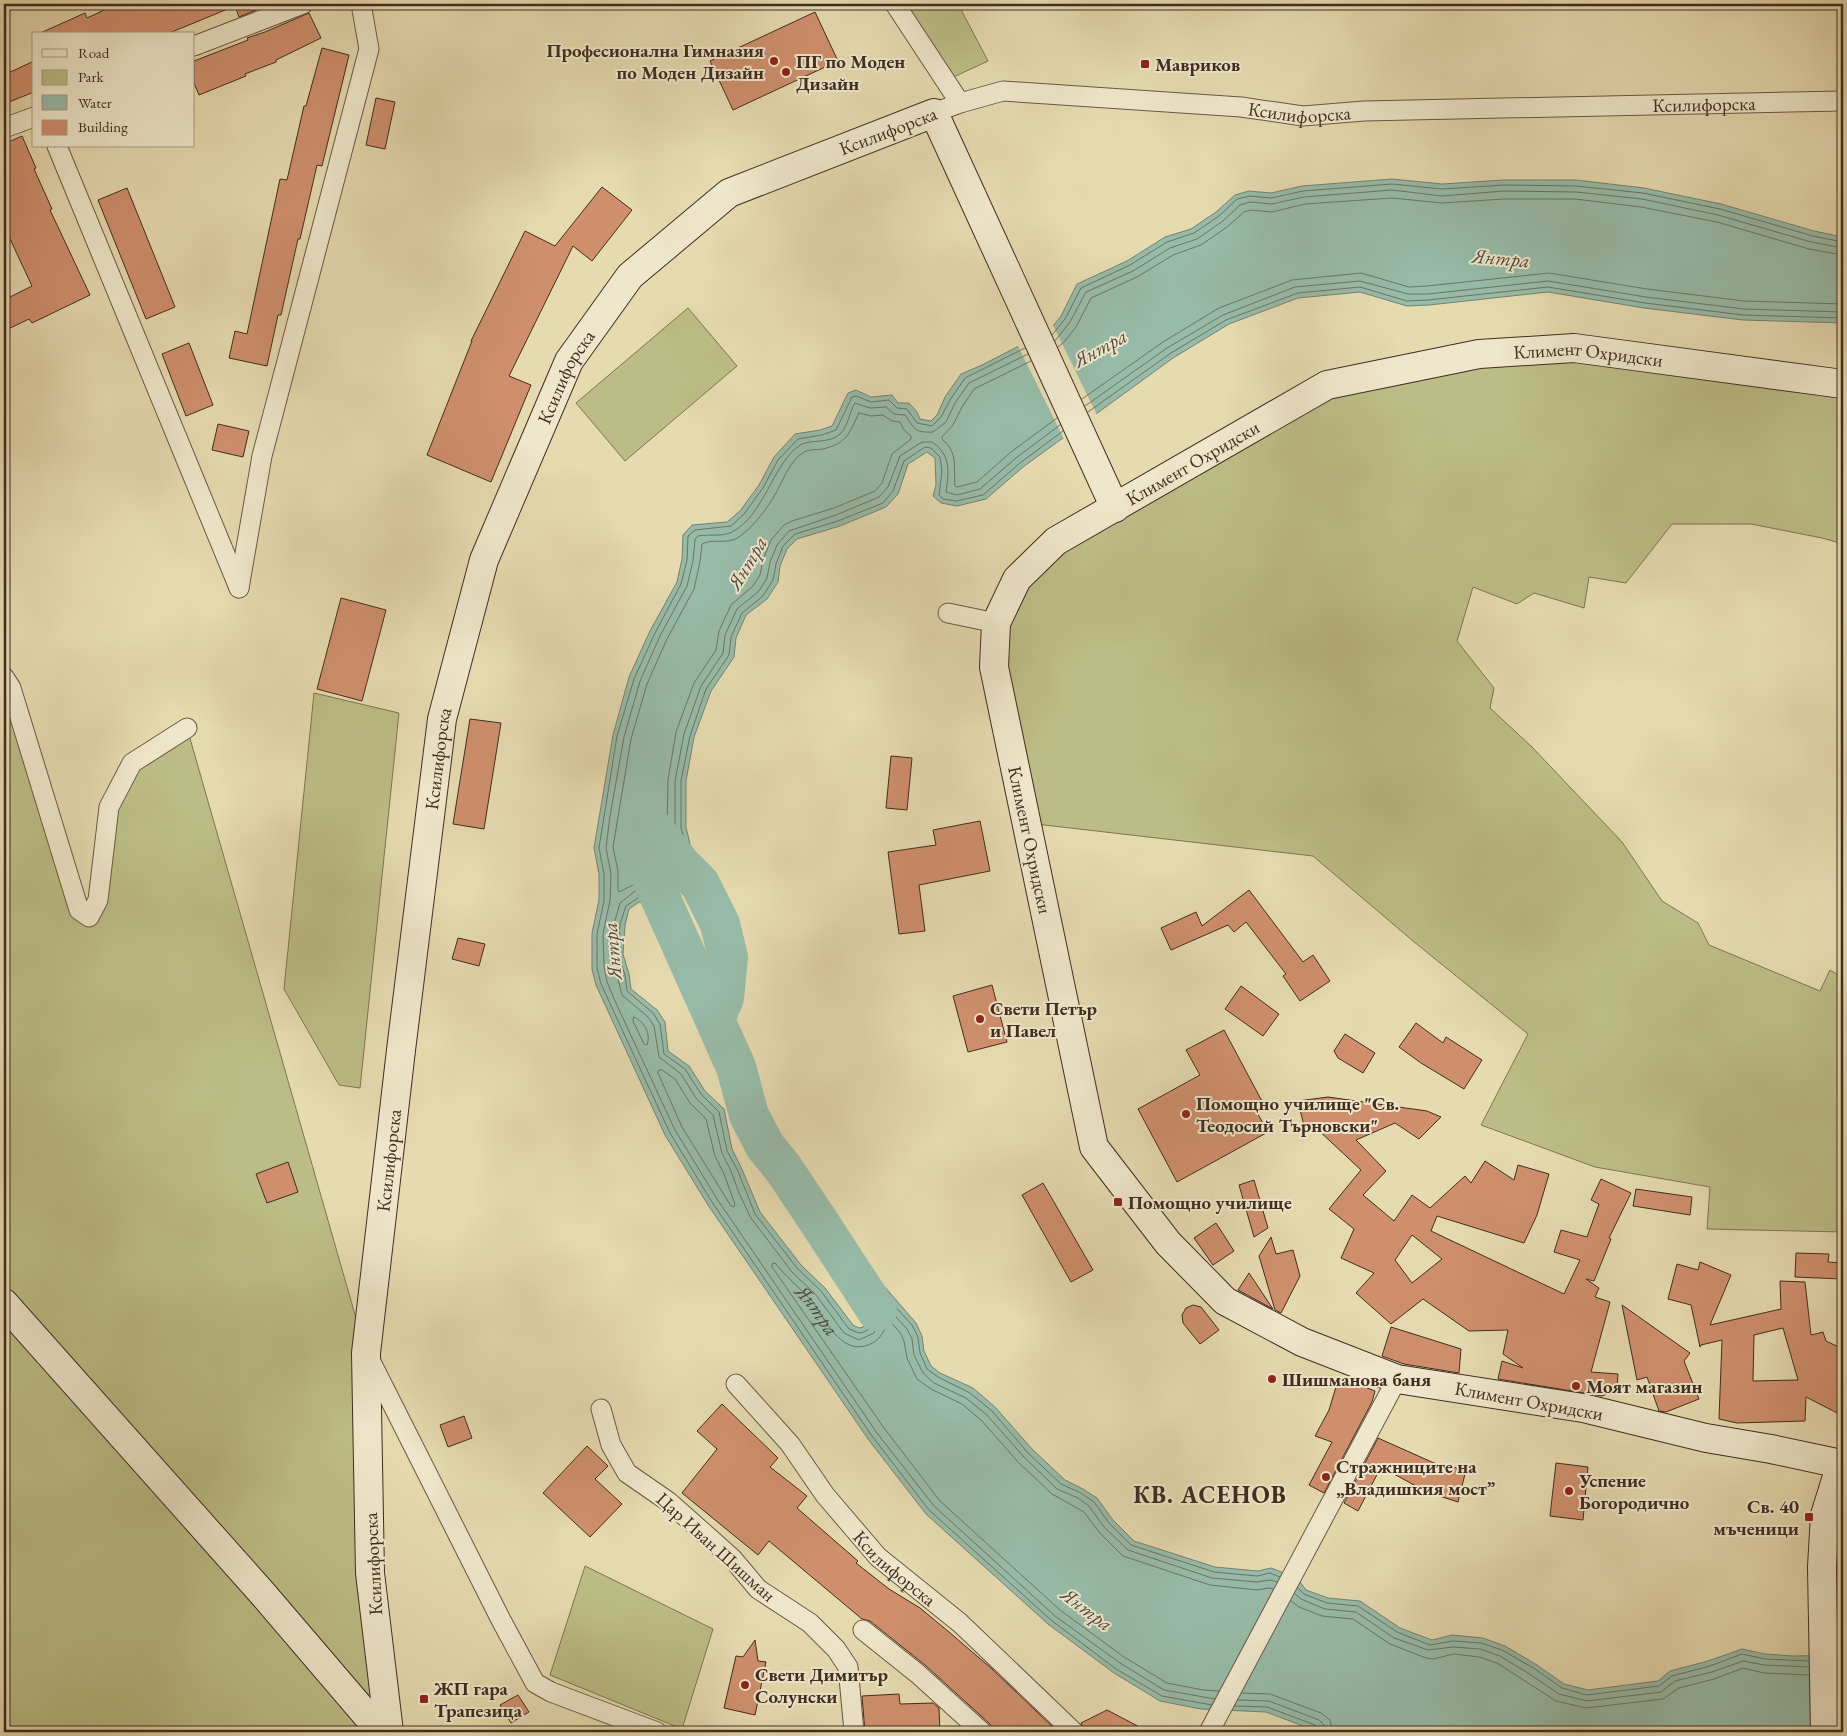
<svg xmlns="http://www.w3.org/2000/svg" width="1847" height="1736" viewBox="0 0 1847 1736" font-family="'EB Garamond',serif">
<rect width="100%" height="100%" fill="#e6daaf"/>
<filter id="stains"><feTurbulence type="fractalNoise" baseFrequency=".004" numOctaves="4"/><feColorMatrix values="0 0 0 0 .2 0 0 0 0 .09 0 0 0 0 .02 0 0 0 .5 -.17"/></filter>
<radialGradient id="worn" r=".72"><stop offset=".6" stop-color="#630" stop-opacity="0"/><stop offset="1" stop-color="#630" stop-opacity=".3"/></radialGradient>
<g fill="#bcbd86" stroke="#7e7454">
<polygon points="895,4 958,4 988,61 945,81"/>
<polygon points="688,308 737,366 625,461 576,403"/>
<polygon points="1574,348 1843,384 1843,544 1822,538 1751,524 1672,524 1626,583 1589,577 1584,608 1534,593 1517,604 1473,587 1457,641 1494,688 1490,708 1532,747 1622,842 1662,901 1698,923 1709,945 1820,991 1830,970 1843,978 1843,1232 1707,1229 1710,1187 1595,1167 1481,1125 1528,1034 1413,941 1313,856 1027,823 994,667 1017,579 1327,385"/>
<polygon points="4,677 89,917 109,807 132,763 187,728 366,1353 389,1732 4,1732"/>
<polygon points="314,693 399,713 360,1088 339,1085 284,989"/>
<polygon points="1843,1535 1843,1631 1836,1584 1837,1557"/>
<polygon points="585,1566 713,1629 682,1729 550,1675"/>
</g>
<polygon fill="#97bba8" stroke="#758272" points="1392,179 1442,184 1504,180 1576,180 1644,188 1721,204 1814,231 1843,237 1843,323 1743,320 1644,308 1548,292 1429,305 1407,306 1360,292 1298,298 1229,324 1173,358 1023,467 986,499 957,506 941,503 933,496 936,485 935,458 927,452 908,464 898,494 886,507 840,526 797,539 787,549 780,566 778,582 767,599 746,615 736,638 734,657 711,691 694,737 686,781 686,827 690,844 685,859 676,872 669,891 672,910 670,918 665,918 652,904 639,902 629,909 625,925 623,954 629,974 631,989 657,1010 665,1022 668,1051 689,1066 705,1091 724,1109 732,1149 741,1167 760,1212 801,1265 825,1288 853,1325 859,1328 866,1326 869,1317 863,1304 848,1287 841,1269 844,1265 853,1262 863,1276 874,1284 884,1286 916,1323 922,1336 924,1351 931,1366 940,1373 973,1388 995,1407 1032,1449 1065,1480 1083,1489 1097,1498 1113,1520 1134,1541 1215,1567 1258,1571 1271,1568 1297,1578 1306,1590 1328,1598 1360,1601 1400,1628 1432,1640 1452,1635 1483,1638 1505,1646 1537,1665 1564,1684 1588,1690 1658,1681 1670,1671 1708,1661 1742,1649 1765,1654 1793,1656 1843,1655 1843,1732 1319,1732 1266,1712 1201,1709 1160,1701 1114,1673 1048,1624 926,1514 868,1439 708,1205 665,1135 596,985 592,969 592,933 599,900 599,874 594,848 613,735 629,677 650,631 677,582 682,559 683,535 692,525 727,522 740,511 759,485 774,457 795,434 820,430 832,426 848,393 856,390 871,397 892,395 898,403 909,403 917,412 920,419 931,421 937,415 945,397 961,374 982,365 1050,330 1061,316 1077,284 1127,261 1165,237 1191,229 1216,212 1235,195 1249,191 1271,193 1302,186"/>
<polygon fill="#e6daaf" points="1052,323 1097,415 1064,439 1017,344 1048,328"/>
<g fill="none" stroke-linecap="round" stroke-linejoin="round">
<g stroke="#6c7464" stroke-width="1">
<polyline points="1052,335 1065,319 1081,288 1130,265 1167,242 1194,233 1219,216 1237,199 1250,196 1271,198 1303,191 1392,184 1442,189 1504,185 1576,186 1643,193 1720,209 1813,236 1843,242"/>
<polyline points="1055,341 1070,322 1086,292 1133,271 1170,248 1197,239 1223,221 1240,205 1250,202 1272,204 1304,197 1392,190 1442,196 1504,191 1576,192 1642,199 1718,215 1811,242 1843,248"/>
<polyline points="1058,347 1064,342 1076,327 1091,298 1137,277 1173,255 1201,245 1227,227 1244,212 1251,210 1272,212 1305,204 1392,198 1442,203 1504,199 1575,199 1641,207 1717,222 1809,249 1843,255"/>
<polyline points="1025,348 965,378 950,400 941,417 932,426 917,423 907,409 897,408 889,400 871,402 856,396 852,397 836,430 822,435 798,439 778,460 763,488 744,514 731,526 695,530 688,536 687,560 681,584 655,633 634,679 617,736 599,848 604,874 604,901 597,934 597,968 601,984 670,1133 712,1202 872,1436 929,1510 1051,1620 1116,1669 1162,1696 1212,1705"/>
<path d="M1028,354l-59,29 -14,20 -9,19 -13,10c-20,1 -18,-4 -28,-17l-11,-1 -8,-7 -16,1 -15,-5c-6,9 -6,22 -15,31 -10,10 -30,5 -40,11 -27,18 -36,71 -68,87 -9,5 -24,2 -34,4l-3,3 -2,22 -6,25 -27,50 -20,45 -16,56 -14,79 -4,32 5,26 -1,26 -7,34 1,33 3,15 8,19 60,129 42,69 160,234 57,73 121,110 65,47 44,27 51,9"/>
<path d="M1031,361l-57,28 -12,18 -9,18 -11,12v2c17,15 11,27 13,47l2,1 20,-5 34,-30 46,-34"/>
<polyline points="1082,399 1163,342 1219,308 1292,280 1361,273 1409,287 1427,286 1549,273 1647,289 1744,301 1843,304"/>
<polyline points="1085,406 1167,348 1223,315 1295,287 1360,281 1408,294 1428,294 1548,281 1646,297 1744,309 1843,312"/>
<polyline points="1088,412 1171,353 1226,320 1298,293 1360,287 1407,301 1428,300 1548,287 1645,303 1743,315 1843,318"/>
<path d="M859,413l12,3 12,-1 9,6 8,1 4,8 7,6v3l-19,15 -10,29 -7,8 -41,17 -42,13 -8,4 -13,15 -8,20 -3,15 -7,11 -22,19 -12,26 -3,19 -22,33 -18,49 -8,48 -1,48 3,15 -2,8 -10,14 -7,19h-16l-16,8 -1,-2v-19l-5,-24 18,-108 16,-55 20,-45 27,-50 6,-27 2,-18c11,-6 26,1 37,-7 15,-11 28,-28 37,-44 7,-13 15,-34 28,-41 5,-3 14,-2 19,-3 25,-6 26,-16 36,-36z"/>
<path d="M1060,425l-44,33 -36,31 -23,6 -11,-3c3,-21 5,-37 -14,-50h-10l-22,14 -12,31 -9,10 -43,18 -47,16 -12,14 -7,17 -3,16 -8,13 -22,18 -12,26 -2,18 -22,33 -17,48 -9,47v46l3,17 -3,10 -10,14 -8,25 -22,-2 -15,12 -6,21 -2,30 10,41 26,22 6,9 5,31 22,17 15,24 17,17 9,38 9,18 8,22 12,25 41,54 24,23 28,38 15,7 15,-7 6,-14 -6,-20 1,-2h3l29,32 5,10 2,16 9,18 11,10 32,15 21,17 37,42 33,32 21,9 11,8 15,21 24,23 84,28 45,4 13,-2 7,2"/>
<path d="M1063,431l-43,32 -37,32 -27,6 -13,-2 -4,-4 3,-24 -2,-14 -9,-9 -6,-1 -21,14 -11,30 -10,12 -45,18 -43,13 -12,12 -7,18 -3,16 -10,16 -21,17 -11,24 -2,18 -23,34 -16,47 -9,45v46l4,17 -4,13 -10,13 -7,19 2,18 -3,1 -9,-8 -15,-3 -13,9 -6,18 -2,30 7,21 2,16 26,22 7,11 4,30 21,15 16,25 18,18 8,39 10,18 18,45 42,54 24,23 28,38 10,4c9,-1 13,-6 15,-15 -5,-19 -20,-28 -27,-47l3,-2 10,11 11,8 10,3 31,34 6,12 2,16 7,16 11,8 32,16 22,18 36,42 33,31 20,9 13,9 15,21 22,22 83,27 43,4 13,-3 10,4"/>
<path d="M634,1017c11,5 17,17 13,28l-3,-1 -11,-23z"/>
<polygon points="659,1070 662,1070 675,1079 690,1103 706,1119 715,1156 724,1174 735,1204 734,1207 731,1206 682,1127 658,1073"/>
<polyline points="1298,1588 1304,1594 1327,1603 1358,1606 1397,1632 1430,1645 1453,1641 1481,1643 1502,1650 1535,1669 1562,1688 1587,1695 1659,1686 1672,1676 1710,1666 1742,1654 1765,1659 1809,1661"/>
<polyline points="1295,1594 1301,1599 1325,1609 1356,1612 1394,1638 1428,1650 1453,1647 1480,1649 1500,1656 1531,1675 1559,1694 1587,1701 1661,1692 1675,1681 1712,1672 1743,1661 1764,1665 1809,1667"/>
<polyline points="1291,1601 1299,1607 1322,1616 1353,1619 1390,1644 1426,1658 1433,1659 1454,1654 1479,1657 1497,1663 1556,1701 1586,1708 1663,1699 1679,1688 1714,1679 1743,1668 1764,1673 1809,1675"/>
<path id="s1" d="M1219,1691l-16,-1 -36,-7 -43,-26 -64,-47 -120,-109 -56,-73 -98,-141 -14,-20v-3l3,-1c11,14 24,24 36,37 13,16 29,56 57,45 11,-4 15,-11 19,-22l4,-1 10,12 3,7 3,17 10,21 14,10 31,15 20,17 36,41 34,32 32,18 15,20 24,24 87,29 47,5 12,-2 4,1"/>
<polyline points="1242,1693 1270,1694 1321,1713 1330,1720 1333,1732"/>
<polyline points="1238,1700 1269,1701 1319,1720 1324,1725 1325,1732"/>
<polyline points="1235,1706 1267,1707 1315,1725 1318,1728 1319,1732"/>
</g>
<g stroke="#97bba8" stroke-width="40">
<polyline points="647,821 681,865 700,884 720,924 728,957 724,998 715,1018"/>
<polyline points="647,868 736,1067 749,1115 765,1146 783,1168 819,1222 877,1311"/>
</g>
</g>
<g fill="#cf8f6d" stroke="#412c21" fill-rule="evenodd">
<polygon points="117,4 254,4 256,10 239,17 235,6 167,34 38,34 85,13 87,18"/>
<polygon points="815,12 838,61 733,110 710,61"/>
<polygon points="309,13 321,38 276,60 276,62 245,74 246,76 199,95 194,83 194,61 248,40 247,38 265,32"/>
<polygon points="322,48 349,55 322,166 317,165 300,239 298,239 281,315 278,315 267,366 229,358 235,331 247,334 280,179 287,180 304,106 306,106"/>
<polygon points="34,61 34,92 4,104 4,75"/>
<polygon points="376,98 395,102 385,149 366,145"/>
<polygon points="22,136 36,168 34,169 52,209 50,210 90,295 32,323 29,319 4,331 4,300 32,286 4,226 4,144"/>
<polygon points="602,187 632,210 592,261 573,246 509,376 531,385 491,482 427,455 472,341 471,341 525,231 555,246"/>
<polygon points="127,188 175,307 146,319 98,200"/>
<polygon points="189,343 213,405 186,416 162,354"/>
<polygon points="218,424 249,431 243,457 212,450"/>
<polygon points="341,598 386,610 362,701 317,689"/>
<polygon points="470,719 501,723 484,829 453,824"/>
<polygon points="891,756 912,758 907,810 886,808"/>
<polygon points="980,821 990,871 919,885 925,931 899,934 888,852 936,845 933,830"/>
<polygon points="1249,890 1303,962 1313,955 1330,981 1300,1001 1283,976 1286,974 1246,922 1234,932 1228,925 1171,950 1161,928 1196,912 1202,926"/>
<polygon points="458,938 485,944 479,966 452,959"/>
<polygon points="992,985 1007,1042 968,1052 953,996"/>
<polygon points="1241,986 1279,1014 1263,1036 1225,1009"/>
<polygon points="1416,1023 1443,1043 1446,1037 1482,1060 1464,1089 1421,1063 1399,1047"/>
<polygon points="1224,1030 1264,1105 1255,1109 1268,1132 1177,1182 1138,1109 1200,1075 1186,1050"/>
<polygon points="1345,1034 1375,1053 1363,1073 1338,1058 1334,1051"/>
<path d="M1328,1097l99,14 14,6 -22,22 -24,-16 -39,17 30,31 -23,24 31,26 18,-26 18,13 35,-32 6,7 14,-22 29,19 4,-15 31,9 -12,41 -13,28 -87,-27 -6,15 133,63 16,-34 -26,-8 7,-22 26,7 12,-33 -8,-4 10,-21 30,14 -22,45 2,1 -17,42 -8,-2 13,9 -4,9 15,5 -19,70 27,2 -1,16 -15,6 -104,-17 4,-18 21,7 -20,-14 5,-24 -39,1 -46,-32 -32,25 -35,-31 18,-20 -33,-15 13,-29 -25,-20 32,-39 -45,-42 -11,2 -7,-29zM1412,1235l30,24 -30,24 -17,-23z"/>
<polygon points="288,1162 298,1192 267,1203 256,1174"/>
<polygon points="1254,1180 1268,1228 1254,1237 1239,1185"/>
<polygon points="1043,1183 1093,1270 1071,1282 1022,1195"/>
<polygon points="1636,1189 1692,1197 1690,1215 1633,1206"/>
<polygon points="1216,1223 1234,1251 1213,1265 1194,1238"/>
<polygon points="1271,1237 1276,1254 1293,1250 1300,1276 1281,1313 1275,1310 1259,1256"/>
<polygon points="1796,1253 1829,1254 1828,1262 1843,1263 1843,1279 1795,1277"/>
<path d="M1700,1262l31,13 -21,50 71,-16 -1,-28 25,1 6,53 12,-3 3,9 17,8v67l-37,-19 -1,24 -68,2 -18,-4 3,-79 -21,5 -1,2 -9,-42 -23,-6 9,-35 21,6zM1783,1328l15,52 -45,1 1,-46z"/>
<polygon points="1249,1273 1273,1309 1238,1290"/>
<polygon points="1193,1305 1201,1307 1219,1330 1200,1344 1183,1323 1182,1315 1186,1308"/>
<polygon points="1622,1305 1690,1353 1684,1361 1699,1399 1666,1412 1659,1411 1647,1377 1637,1380"/>
<polygon points="1391,1327 1461,1349 1459,1373 1404,1364 1382,1356"/>
<polygon points="1339,1377 1375,1391 1372,1402 1324,1493 1309,1485 1332,1442 1315,1436 1329,1410"/>
<polygon points="722,1404 778,1458 770,1467 807,1496 797,1508 858,1561 856,1563 889,1589 920,1608 949,1632 992,1669 1058,1732 996,1732 990,1724 925,1665 870,1621 862,1619 769,1541 758,1555 682,1493 717,1449 697,1431"/>
<polygon points="464,1416 472,1438 448,1447 440,1425"/>
<polygon points="1378,1438 1434,1463 1466,1470 1458,1502 1427,1492 1381,1467 1358,1511 1344,1503"/>
<polygon points="587,1446 608,1466 595,1479 622,1504 590,1537 543,1493"/>
<polygon points="1556,1463 1588,1467 1583,1520 1550,1516"/>
<polygon points="755,1640 758,1661 766,1662 755,1715 724,1708 736,1656 743,1657"/>
<polygon points="899,1694 900,1704 933,1703 939,1708 940,1732 865,1732 862,1696"/>
<polygon points="518,1695 529,1712 511,1723 500,1705"/>
<polygon points="1107,1710 1149,1732 1085,1732 1081,1723"/>
</g>
<g fill="none" stroke-linecap="round" stroke-linejoin="round">
<defs>
<g id="street">
<polyline points="895,4 960,103"/>
<polyline points="194,46 303,4"/>
<path id="s2" d="M934,113l26,-10 43,-12 238,16 62,9 61,-5 479,-10"/>
<polyline points="4,128 34,117"/>
<polyline points="57,146 239,588"/>
<polyline points="239,588 262,456 369,49 361,4"/>
<polyline points="948,613 996,623"/>
<polyline points="4,677 11,688 79,910 89,917 98,900 109,807 132,763 187,728"/>
<polyline points="369,1358 501,1620 535,1683 551,1692 657,1732"/>
<path id="s3" d="M736,1384l54,60 35,51 53,62 82,66 114,109"/>
<polyline points="601,1409 611,1445 627,1473 669,1502 732,1558 758,1589 810,1623 836,1649 848,1667 854,1732"/>
<polyline points="863,1630 918,1674 982,1732"/>
<polyline points="1209,1732 1397,1379"/>
</g>
<g id="secondary">
<polyline points="4,1303 263,1594 381,1732"/>
<path id="s4" d="M1841,1464l-70,-15 -65,-11 -123,-30 -186,-29 -95,-37 -77,-41 -57,-58 -74,-96 -100,-480 2,-44 21,-44 39,-38 271,-156 152,-31 95,-6 269,36"/>
<path id="s5" d="M389,1732l-19,-159 -4,-220 35,-303 41,-331 42,-159 85,-199 61,-85 99,-83 205,-80 181,395"/>
<polyline points="1825,1732 1822,1567 1825,1515 1841,1464 1843,1462"/>
</g>
</defs>
<use href="#street" stroke="#6a5844" stroke-width="21"/>
<use href="#secondary" stroke="#412c21" stroke-width="30"/>
<use href="#street" stroke="#efe7cb" stroke-width="19"/>
<use href="#secondary" stroke="#efe7cb" stroke-width="28"/>
</g>
<g fill="#8f2418" stroke="#efe7cb" stroke-width="2">
<circle cx="774" cy="61" r="5"/>
<rect x="1140" y="59" width="10" height="10" rx="2.5"/>
<circle cx="786" cy="72" r="5"/>
<circle cx="980" cy="1019" r="5"/>
<circle cx="1186" cy="1114" r="5"/>
<rect x="1113" y="1197" width="10" height="10" rx="2.5"/>
<circle cx="1272" cy="1379" r="5"/>
<circle cx="1576" cy="1386" r="5"/>
<circle cx="1326" cy="1477" r="5"/>
<circle cx="1569" cy="1491" r="5"/>
<rect x="1804" y="1512" width="10" height="10" rx="2.5"/>
<circle cx="745" cy="1685" r="5"/>
<rect x="419" y="1694" width="10" height="10" rx="2.5"/>
</g>
<g text-anchor="middle" dominant-baseline="central" stroke-width="4" stroke-linejoin="round" paint-order="stroke">
<g font-size="19" font-weight="bold" fill="#412c21" stroke="#efe7cb" text-anchor="start">
<text x="764" y="50" text-anchor="end">Професионална Гимназия<tspan x="764" dy="22">по Моден Дизайн</tspan></text>
<text x="796" y="61">ПГ по Моден<tspan x="796" dy="22">Дизайн</tspan></text>
<text x="1155" y="64">Мавриков</text>
<text x="990" y="1008">Свети Петър<tspan x="990" dy="22">и Павел</tspan></text>
<text x="1196" y="1103">Помощно училище "Св.<tspan x="1196" dy="22">Теодосий Търновски"</tspan></text>
<text x="1128" y="1202">Помощно училище</text>
<text x="1282" y="1379">Шишманова баня</text>
<text x="1586" y="1386">Моят магазин</text>
<text x="1336" y="1466">Стражниците на<tspan x="1336" dy="22">„Владишкия мост”</tspan></text>
<text x="1579" y="1480">Успение<tspan x="1579" dy="22">Богородично</tspan></text>
<text x="1799" y="1506" text-anchor="end">Св. 40<tspan x="1799" dy="22">мъченици</tspan></text>
<text x="755" y="1674">Свети Димитър<tspan x="755" dy="22">Солунски</tspan></text>
<text x="434" y="1688">ЖП гара<tspan x="434" dy="22">Трапезица</tspan></text>
</g>
<g font-size="19" fill="#412c21" stroke="#efe7cb">
<text stroke="none"><textPath href="#s2" startOffset="775">Ксилифорска</textPath></text>
<text stroke="none"><textPath href="#s2" startOffset="370">Ксилифорска</textPath></text>
<text transform="translate(888 131) rotate(-21)">Ксилифорска</text>
<text stroke="none"><textPath href="#s4" startOffset="2059">Климент Охридски</textPath></text>
<text stroke="none"><textPath href="#s5" startOffset="1384">Ксилифорска</textPath></text>
<text stroke="none"><textPath href="#s4" startOffset="1639">Климент Охридски</textPath></text>
<text stroke="none"><textPath href="#s5" startOffset="979">Ксилифорска</textPath></text>
<text transform="translate(1030 840) rotate(78)">Климент Охридски</text>
<text stroke="none"><textPath href="#s5" startOffset="574">Ксилифорска</textPath></text>
<text transform="translate(1529 1401) rotate(10)">Климент Охридски</text>
<text transform="translate(716 1547) rotate(42)">Цар Иван Шишман</text>
<text transform="translate(373 1564) rotate(-93)">Ксилифорска</text>
<text stroke="none"><textPath href="#s3" startOffset="244">Ксилифорска</textPath></text>
</g>
<g font-size="20" font-style="italic" fill="#52493c" stroke="#efe7cb">
<text transform="translate(1501 258) rotate(5)">Янтра</text>
<text transform="translate(1100 348) rotate(-29)">Янтра</text>
<text transform="translate(747 563) rotate(-59)">Янтра</text>
<text transform="translate(612 951) rotate(-95)">Янтра</text>
<text stroke="none"><textPath href="#s1" startOffset="702">Янтра</textPath></text>
<text transform="translate(1087 1609) rotate(37)">Янтра</text>
</g>
<g font-size="24" font-weight="bold" letter-spacing="1" fill="#412c21" stroke="#efe7cb">
<text x="1210" y="1494">КВ. АСЕНОВ</text>
</g>
</g>
<rect width="1847" height="1736" fill="none" stroke="#e6daaf" stroke-width="20"/>
<rect x="5" y="5" width="1837" height="1726" fill="none" stroke="#412c21" stroke-width="2.5"/>
<rect x="10" y="10" width="1827" height="1716" fill="none" stroke="#412c21"/>
<rect x="32" y="32" width="162" height="115" fill="#efe7cb" stroke="#a99c87"/>
<rect x="42" y="49" width="25" height="8" fill="#efe7cb" stroke="#a99c87"/>
<text x="78" y="58" font-size="15" fill="#412c21">Road</text>
<rect x="42" y="70" width="25" height="15" fill="#bcbd86" stroke="#a99c87"/>
<text x="78" y="82" font-size="15" fill="#412c21">Park</text>
<rect x="42" y="95" width="25" height="15" fill="#97bba8" stroke="#a99c87"/>
<text x="78" y="108" font-size="15" fill="#412c21">Water</text>
<rect x="42" y="120" width="25" height="15" fill="#cf8f6d" stroke="#a99c87"/>
<text x="78" y="132" font-size="15" fill="#412c21">Building</text>
<rect width="100%" height="100%" filter="url(#stains)"/>
<rect width="100%" height="100%" fill="url(#worn)"/>
</svg>
